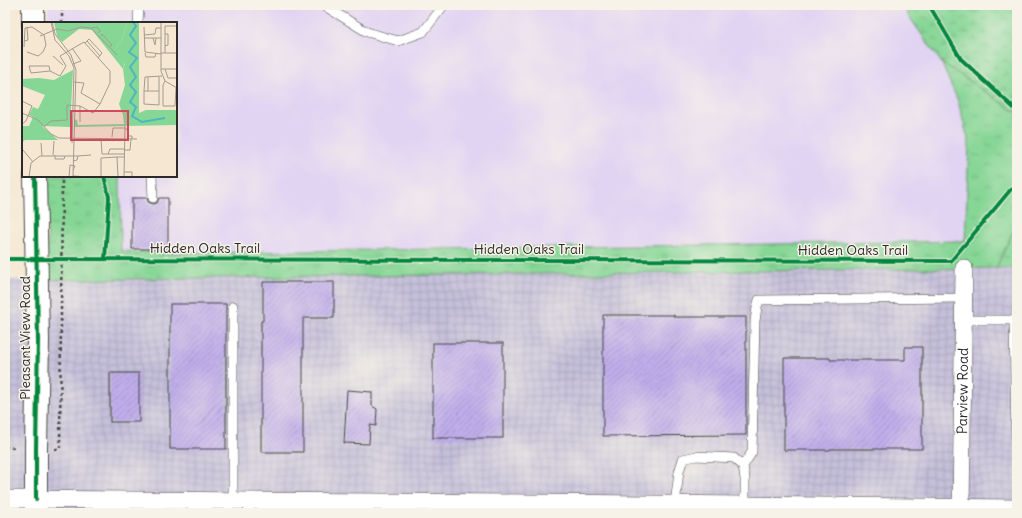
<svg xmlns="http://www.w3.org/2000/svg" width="1022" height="518" viewBox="0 0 1022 518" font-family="Delius,sans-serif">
<defs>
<pattern id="industrial-grid" width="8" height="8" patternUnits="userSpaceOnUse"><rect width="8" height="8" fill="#c5c0da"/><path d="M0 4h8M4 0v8" fill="none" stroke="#a9a5bb"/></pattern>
<pattern id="wetland-marsh" width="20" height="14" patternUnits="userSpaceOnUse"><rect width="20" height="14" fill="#86d695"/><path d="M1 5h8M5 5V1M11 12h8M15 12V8" fill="none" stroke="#74b881"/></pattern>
<pattern id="park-tufts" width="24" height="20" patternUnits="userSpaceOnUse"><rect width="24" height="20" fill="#86d695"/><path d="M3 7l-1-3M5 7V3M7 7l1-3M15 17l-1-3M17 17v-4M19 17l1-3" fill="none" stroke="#74b881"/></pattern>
<pattern id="building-hatch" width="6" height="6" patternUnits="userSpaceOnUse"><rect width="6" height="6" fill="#bfaeeb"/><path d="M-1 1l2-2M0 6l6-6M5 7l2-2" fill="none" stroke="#9b8ebf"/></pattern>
</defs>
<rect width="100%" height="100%" fill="#f7f3e8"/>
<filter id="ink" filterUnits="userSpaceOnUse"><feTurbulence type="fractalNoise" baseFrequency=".025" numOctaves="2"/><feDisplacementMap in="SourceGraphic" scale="8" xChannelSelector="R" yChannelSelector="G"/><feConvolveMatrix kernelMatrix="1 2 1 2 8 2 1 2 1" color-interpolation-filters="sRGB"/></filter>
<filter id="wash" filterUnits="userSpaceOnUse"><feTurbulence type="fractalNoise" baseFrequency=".012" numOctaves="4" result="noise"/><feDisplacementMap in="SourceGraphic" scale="16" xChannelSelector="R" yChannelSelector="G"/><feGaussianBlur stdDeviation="0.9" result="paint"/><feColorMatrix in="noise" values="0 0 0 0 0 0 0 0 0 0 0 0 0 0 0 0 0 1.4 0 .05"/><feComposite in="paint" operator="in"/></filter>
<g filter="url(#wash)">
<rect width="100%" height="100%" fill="#f5e7d1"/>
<polygon fill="#e1d4f3" points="48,5 904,5 908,15 941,62 958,101 969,143 965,241 174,253 120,251 120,176 176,176 176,23 48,23"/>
<polygon fill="url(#industrial-grid)" points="1017,268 1017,513 5,513 5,280"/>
<g fill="url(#wetland-marsh)" stroke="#588060">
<polygon points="904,5 1017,5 1017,113 941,62 908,15"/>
<polygon points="1017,223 1017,268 996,268"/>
</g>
<polygon fill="url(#park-tufts)" stroke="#588060" points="941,62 1017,113 1017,223 996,268 47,280 48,176 120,176 121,251 174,253 965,241 969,143 958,101"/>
<g id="blocks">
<g fill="url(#building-hatch)">
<polygon points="132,198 147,198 148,202 153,204 157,203 159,198 168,198 168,249 132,249"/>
<polygon points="263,282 334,282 334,318 303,318 303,452 261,452 261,321 263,321"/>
<rect x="170" y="304" width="56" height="145"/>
<polygon points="603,315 674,315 674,317 746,317 746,435 603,436"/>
<rect x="433" y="343" width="70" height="95"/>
<polygon points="905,347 922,347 922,449 830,449 830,450 784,450 784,358 830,358 830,360 905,360"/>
<rect x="110" y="373" width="29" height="49"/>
<polygon points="347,390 372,392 372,406 377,409 376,426 370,425 369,444 344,443"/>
</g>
</g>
</g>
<g filter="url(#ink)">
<use href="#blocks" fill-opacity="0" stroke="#494744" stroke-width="1"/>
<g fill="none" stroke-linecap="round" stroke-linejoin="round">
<defs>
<g id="lane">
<polyline points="323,5 367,32 398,41 423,32 444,5"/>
<polyline points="138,23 139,5"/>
<polyline points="152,176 153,198"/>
<polyline points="233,306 233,501"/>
<polyline points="963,320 1014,320 1016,441 1017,442"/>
<polyline points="743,466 752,452 755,321 757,307 759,300 964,298"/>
<polyline points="246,501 250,513"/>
<polyline points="675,504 679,472 683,459 696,456 734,458 743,466 745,479 745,505"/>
</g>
<g id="street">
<polyline points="5,499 653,504 1017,508"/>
<path id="s1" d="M961,513l3,-245"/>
</g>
<g id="secondary">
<polyline points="33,5 33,23"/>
<polyline points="35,176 38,340 36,448 36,513"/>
</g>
</defs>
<use href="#lane" stroke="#494744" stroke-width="10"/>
<use href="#street" stroke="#494744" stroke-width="18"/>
<use href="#secondary" stroke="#494744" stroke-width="24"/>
<g stroke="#494744" stroke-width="2.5" stroke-dasharray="3 3" stroke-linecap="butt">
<polyline points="62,23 62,5"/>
<polyline points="5,447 16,448"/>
<polyline points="55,449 60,449 62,176"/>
</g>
<use href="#lane" stroke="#fff" stroke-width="9"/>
<use href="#street" stroke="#fff" stroke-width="17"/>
<use href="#secondary" stroke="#fff" stroke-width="22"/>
<defs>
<g id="cycleway">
<polyline points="929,5 961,59 1017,111"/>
<polyline points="35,176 38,340 36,448 36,499"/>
<polyline points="104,176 109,197 105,259"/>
<polyline points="5,259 951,261 1017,182"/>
</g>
</defs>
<use href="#cycleway" stroke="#f7f3e8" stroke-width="6"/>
<use href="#cycleway" stroke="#00873e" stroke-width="4"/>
</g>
</g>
<g text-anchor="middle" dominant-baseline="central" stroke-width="3" stroke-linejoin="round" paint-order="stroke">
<g font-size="14" fill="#2b2b2b" stroke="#f7f3e8">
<text x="205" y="248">Hidden Oaks Trail</text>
<text x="529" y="249">Hidden Oaks Trail</text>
<text x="853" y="250">Hidden Oaks Trail</text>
<text transform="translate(25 338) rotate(-90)">Pleasant View Road</text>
<text stroke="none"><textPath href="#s1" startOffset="122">Parview Road</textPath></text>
</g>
</g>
<g transform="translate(22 22)">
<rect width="155" height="155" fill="#f5e7d1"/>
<path d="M105,0h12v91l7,-3h31v15l-51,1 3,-8 -6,-3 -4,-11 6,-19 -2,-16 2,-5 -8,-18 6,-8z" fill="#86d695"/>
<path d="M32,0h73l-4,16 -6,8 8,16 -2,7 -31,-39 -13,-1 -17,13 -5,-6zM51,48l-3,57 -28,-1 16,14h-33l-3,2v-16h7l4,-9 -4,-2 4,-8 5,2 7,-14 -23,-9v-7l17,-1 15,2zM101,93l9,4 -6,7 -52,1v-8l3,1 1,5 46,-1z" fill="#86d695"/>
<path fill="none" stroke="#49b8bf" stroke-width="2" d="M111,0l3,4 -6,9 6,8 -7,9 8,6 -7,9 6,10 -6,8 6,7 -6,10 6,5 -4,9 10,6 23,-4"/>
<path fill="none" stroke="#a49c8f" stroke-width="1" d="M10,0h14M29,0l4,18 14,16 5,12 -2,75M30,0l3,12 16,21 5,15 -3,107M144,0h-5v49l4,10 12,7M122,5l1,25 16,2M70,6l5,-1 3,4 -2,2M122,13l11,-1 1,-6h5M18,14l17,-7 11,2 13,-4 10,1 26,27M79,14l1,-2 10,11 -2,1M123,16h16M131,16l2,7 1,-7M2,19l4,-1 -1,-13M65,19l13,15M63,21l4,-4 13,14 -4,5M143,24l3,-1v-11h-3M2,25l1,-19 7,-1 12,8 2,10 -3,7 -5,4 -11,-4M50,26l9,13 -8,3M123,31l1,4h9l1,-4M139,31h16M143,31v-27h12M31,34l10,9M139,47h16M143,47l3,9h9M28,49l-1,-5h-20l2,7 19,-2 10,5 6,-10 -6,-10 24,-14 26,29v12l-10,21 -19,-11 3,-10 -10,-1M137,55v14h-15l1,-14 17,-1M143,59l-2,4v21h12l1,-18M122,69v13l15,1v-14M126,69v-14M0,79l10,5 -6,15 -4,3M0,91l16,7 13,14 8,4 78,1M45,98v-15l13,1 13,7 7,-9M58,100v-16M22,105l7,-6 16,-1M103,107h2l1,7h4v3M90,115l1,-9h12M79,117l1,15h22M19,121l1,13M1,128l10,12M102,128h6l1,-11M86,132l2,-5h14M31,133l1,-14M33,133v4h9l1,-3M56,134l13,-1M102,150h8v5M51,154l17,1M7,155l2,-14 9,-7h38l-1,4 -4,1M47,155l1,-12 5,1 -2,4M79,155v-19l16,-1M96,155l-1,-20h7M102,155l1,-51"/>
<path fill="#d1495b" fill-opacity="0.15" stroke="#d1495b" stroke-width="2" d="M49,89h57v29h-57z"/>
<rect width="155" height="155" fill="none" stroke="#2b2b2b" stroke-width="2"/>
</g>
<rect width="1022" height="518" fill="none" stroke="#f7f3e8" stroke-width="20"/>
</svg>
